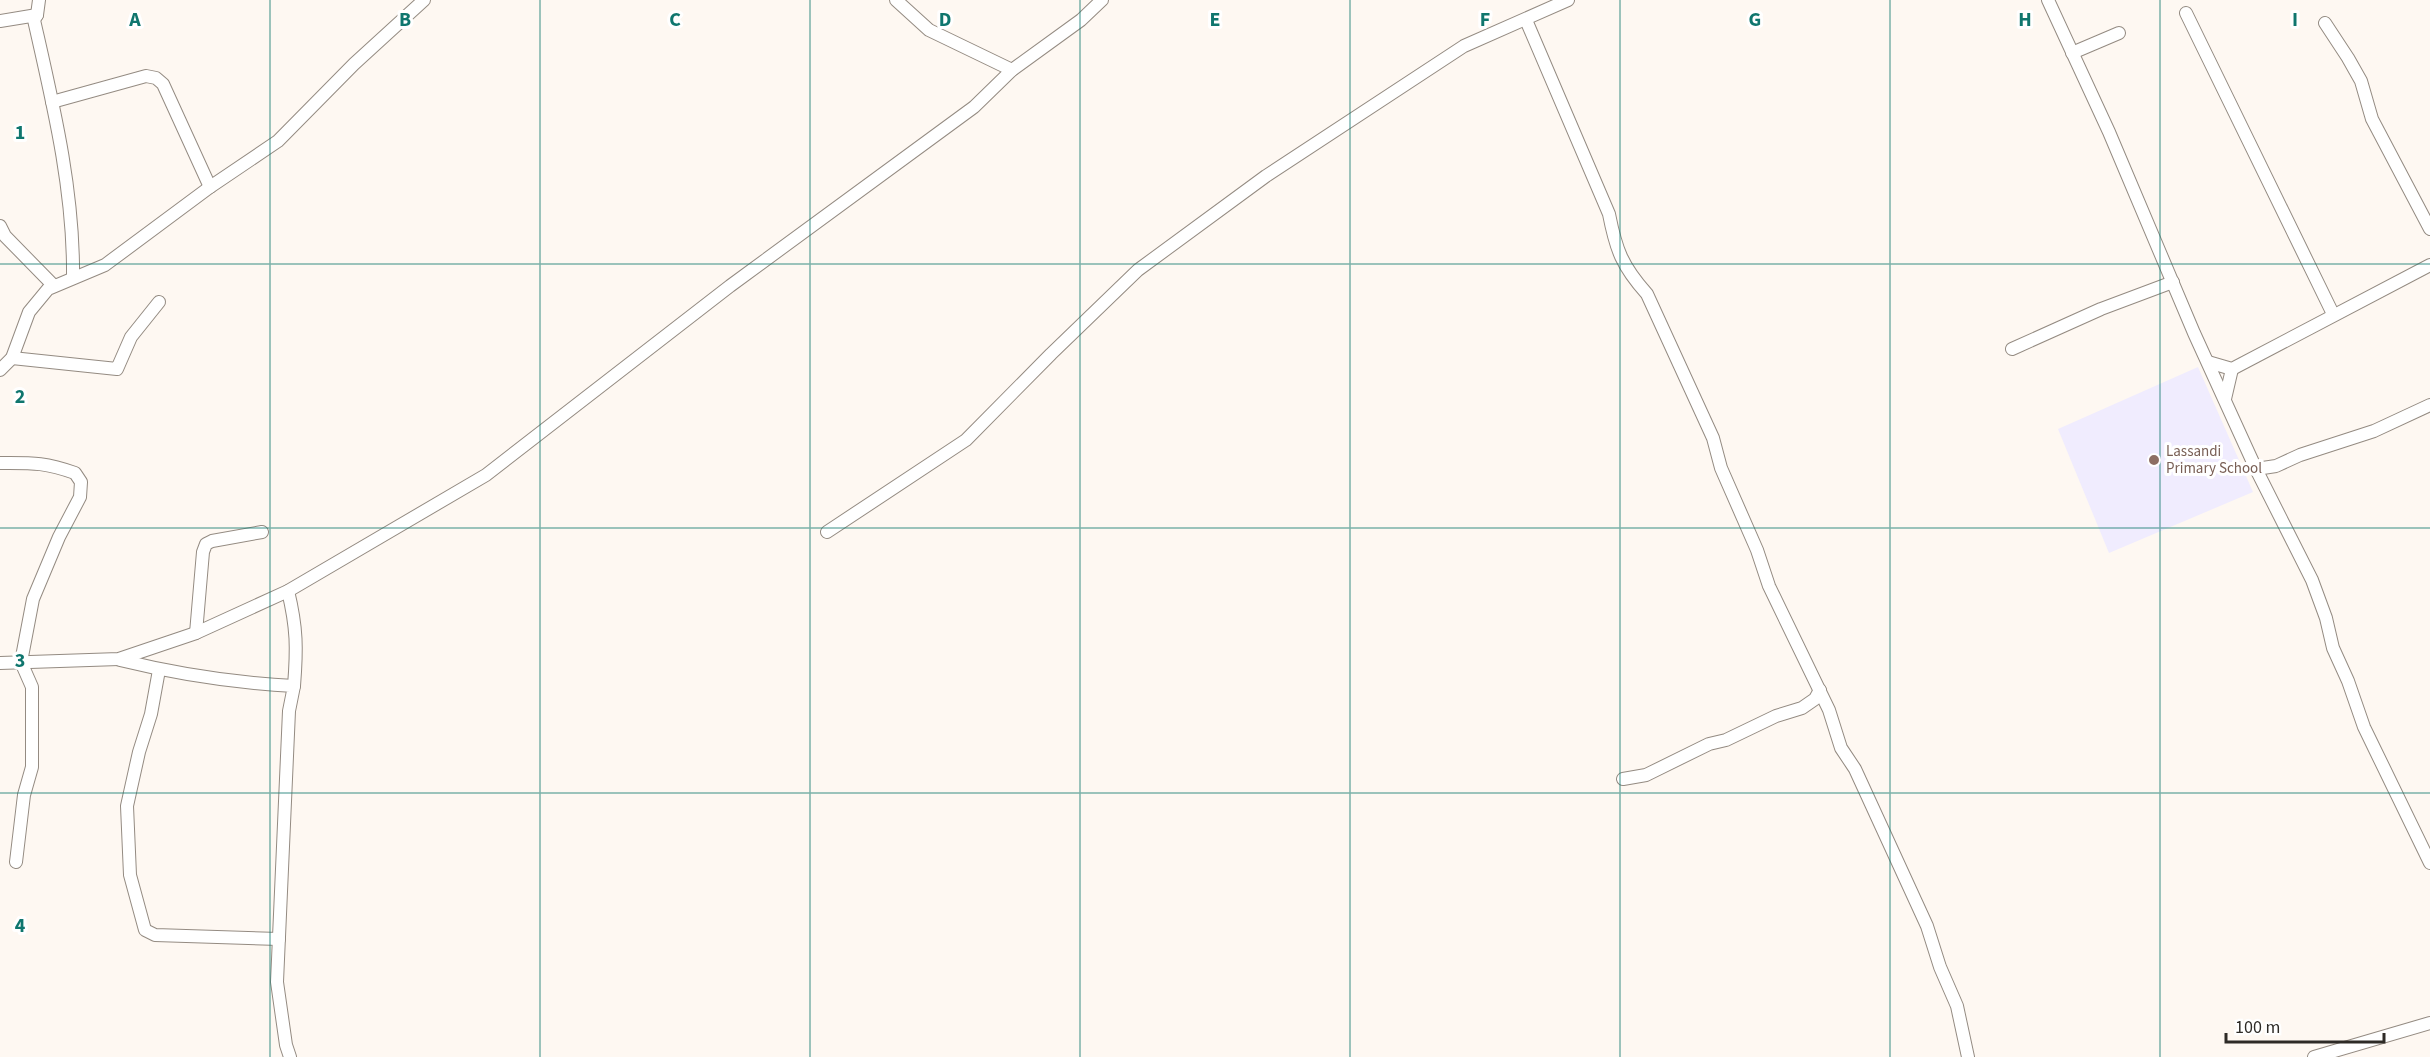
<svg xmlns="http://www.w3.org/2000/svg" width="2430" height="1057" viewBox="0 0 2430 1057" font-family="'Source Sans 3',sans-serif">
<rect width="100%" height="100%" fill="#fef8f2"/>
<polygon fill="#f0ecfe" points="2198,367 2253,492 2109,553 2058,429"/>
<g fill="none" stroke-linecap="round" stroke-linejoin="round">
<defs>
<g id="minor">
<path d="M39,0l-2,15 -3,5c19,84 40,170 39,257"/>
<polyline points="896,0 929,30 1012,70"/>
<polyline points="2048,0 2109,132 2194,333 2256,469 2312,580 2326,618 2333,648 2348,681 2364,727 2430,863"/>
<polyline points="2186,13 2333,314"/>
<path d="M1526,20l83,194c7,36 13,52 38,80l66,144 8,30 36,82 12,36 60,124 12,38 14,21 72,157 13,41 17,39 11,51"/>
<polyline points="0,21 37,15"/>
<polyline points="2325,23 2348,58 2361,81 2372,119 2430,229"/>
<polyline points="2072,53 2119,33"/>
<polyline points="52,102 146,76 156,78 163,84 210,187"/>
<polyline points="0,226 5,236 54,286"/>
<polyline points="2012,349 2101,309 2173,282"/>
<polyline points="12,358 117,369 131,337 159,302"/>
<polyline points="2208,362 2232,369 2430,265"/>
<polyline points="0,370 12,358 29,312 48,289 105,265 210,187 278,141 354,64 424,0"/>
<polyline points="2225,399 2232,369"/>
<path d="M0,463c32,0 44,-1 75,10l6,9 -1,15 -21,40 -26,62 -12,63 11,25v80l-8,28 -8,67"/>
<polyline points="2256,469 2276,466 2300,455 2374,431 2430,405"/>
<polyline points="827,532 966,440 1051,354 1138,270 1266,176 1464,46 1568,0"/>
<path d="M288,591c9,37 9,58 6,95"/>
<polyline points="196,633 203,552 206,544 212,541 262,532"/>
<path d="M120,660c57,14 115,23 174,26l-5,25 -12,271 9,63 4,12"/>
<polyline points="0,663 119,659 196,633 288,591 486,475 730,286 974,107 1012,70 1081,20 1102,0"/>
<polyline points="159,670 151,714 139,752 127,806 130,875 145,930 155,935 279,939"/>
<polyline points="1623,779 1646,775 1709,744 1726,740 1776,716 1802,708 1815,699 1820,690"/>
<polyline points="2314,1057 2430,1023"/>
</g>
</defs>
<use href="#minor" stroke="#948b82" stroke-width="14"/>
<use href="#minor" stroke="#fff" stroke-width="12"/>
</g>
<path fill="none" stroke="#0f766e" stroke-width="1.5" stroke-opacity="0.55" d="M270,0v1057M540,0v1057M810,0v1057M1080,0v1057M1350,0v1057M1620,0v1057M1890,0v1057M2160,0v1057M0,264h2430M0,528h2430M0,793h2430"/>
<circle fill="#8d6e63" stroke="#fff" stroke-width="2" cx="2154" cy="460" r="6"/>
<g text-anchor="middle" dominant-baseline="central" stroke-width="6" stroke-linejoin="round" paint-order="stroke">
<g font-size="15" fill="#785e54" stroke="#fff" text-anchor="start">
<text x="2166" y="451">Lassandi<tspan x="2166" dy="17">Primary School</tspan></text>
</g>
</g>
<g font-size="20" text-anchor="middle" font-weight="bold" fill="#0f766e" stroke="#fff" stroke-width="6" stroke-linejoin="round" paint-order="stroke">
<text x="135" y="26">A</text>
<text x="405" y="26">B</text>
<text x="675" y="26">C</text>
<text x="945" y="26">D</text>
<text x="1215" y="26">E</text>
<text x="1485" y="26">F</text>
<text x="1755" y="26">G</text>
<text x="2025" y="26">H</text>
<text x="2295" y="26">I</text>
<text x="20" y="139">1</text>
<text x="20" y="403">2</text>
<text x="20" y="667">3</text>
<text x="20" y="932">4</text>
</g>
<path d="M2226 1033v9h158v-9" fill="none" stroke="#2e2b27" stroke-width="3"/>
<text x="2235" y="1033" font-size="18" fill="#2e2b27" stroke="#ffffff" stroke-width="4.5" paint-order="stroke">100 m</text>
</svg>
